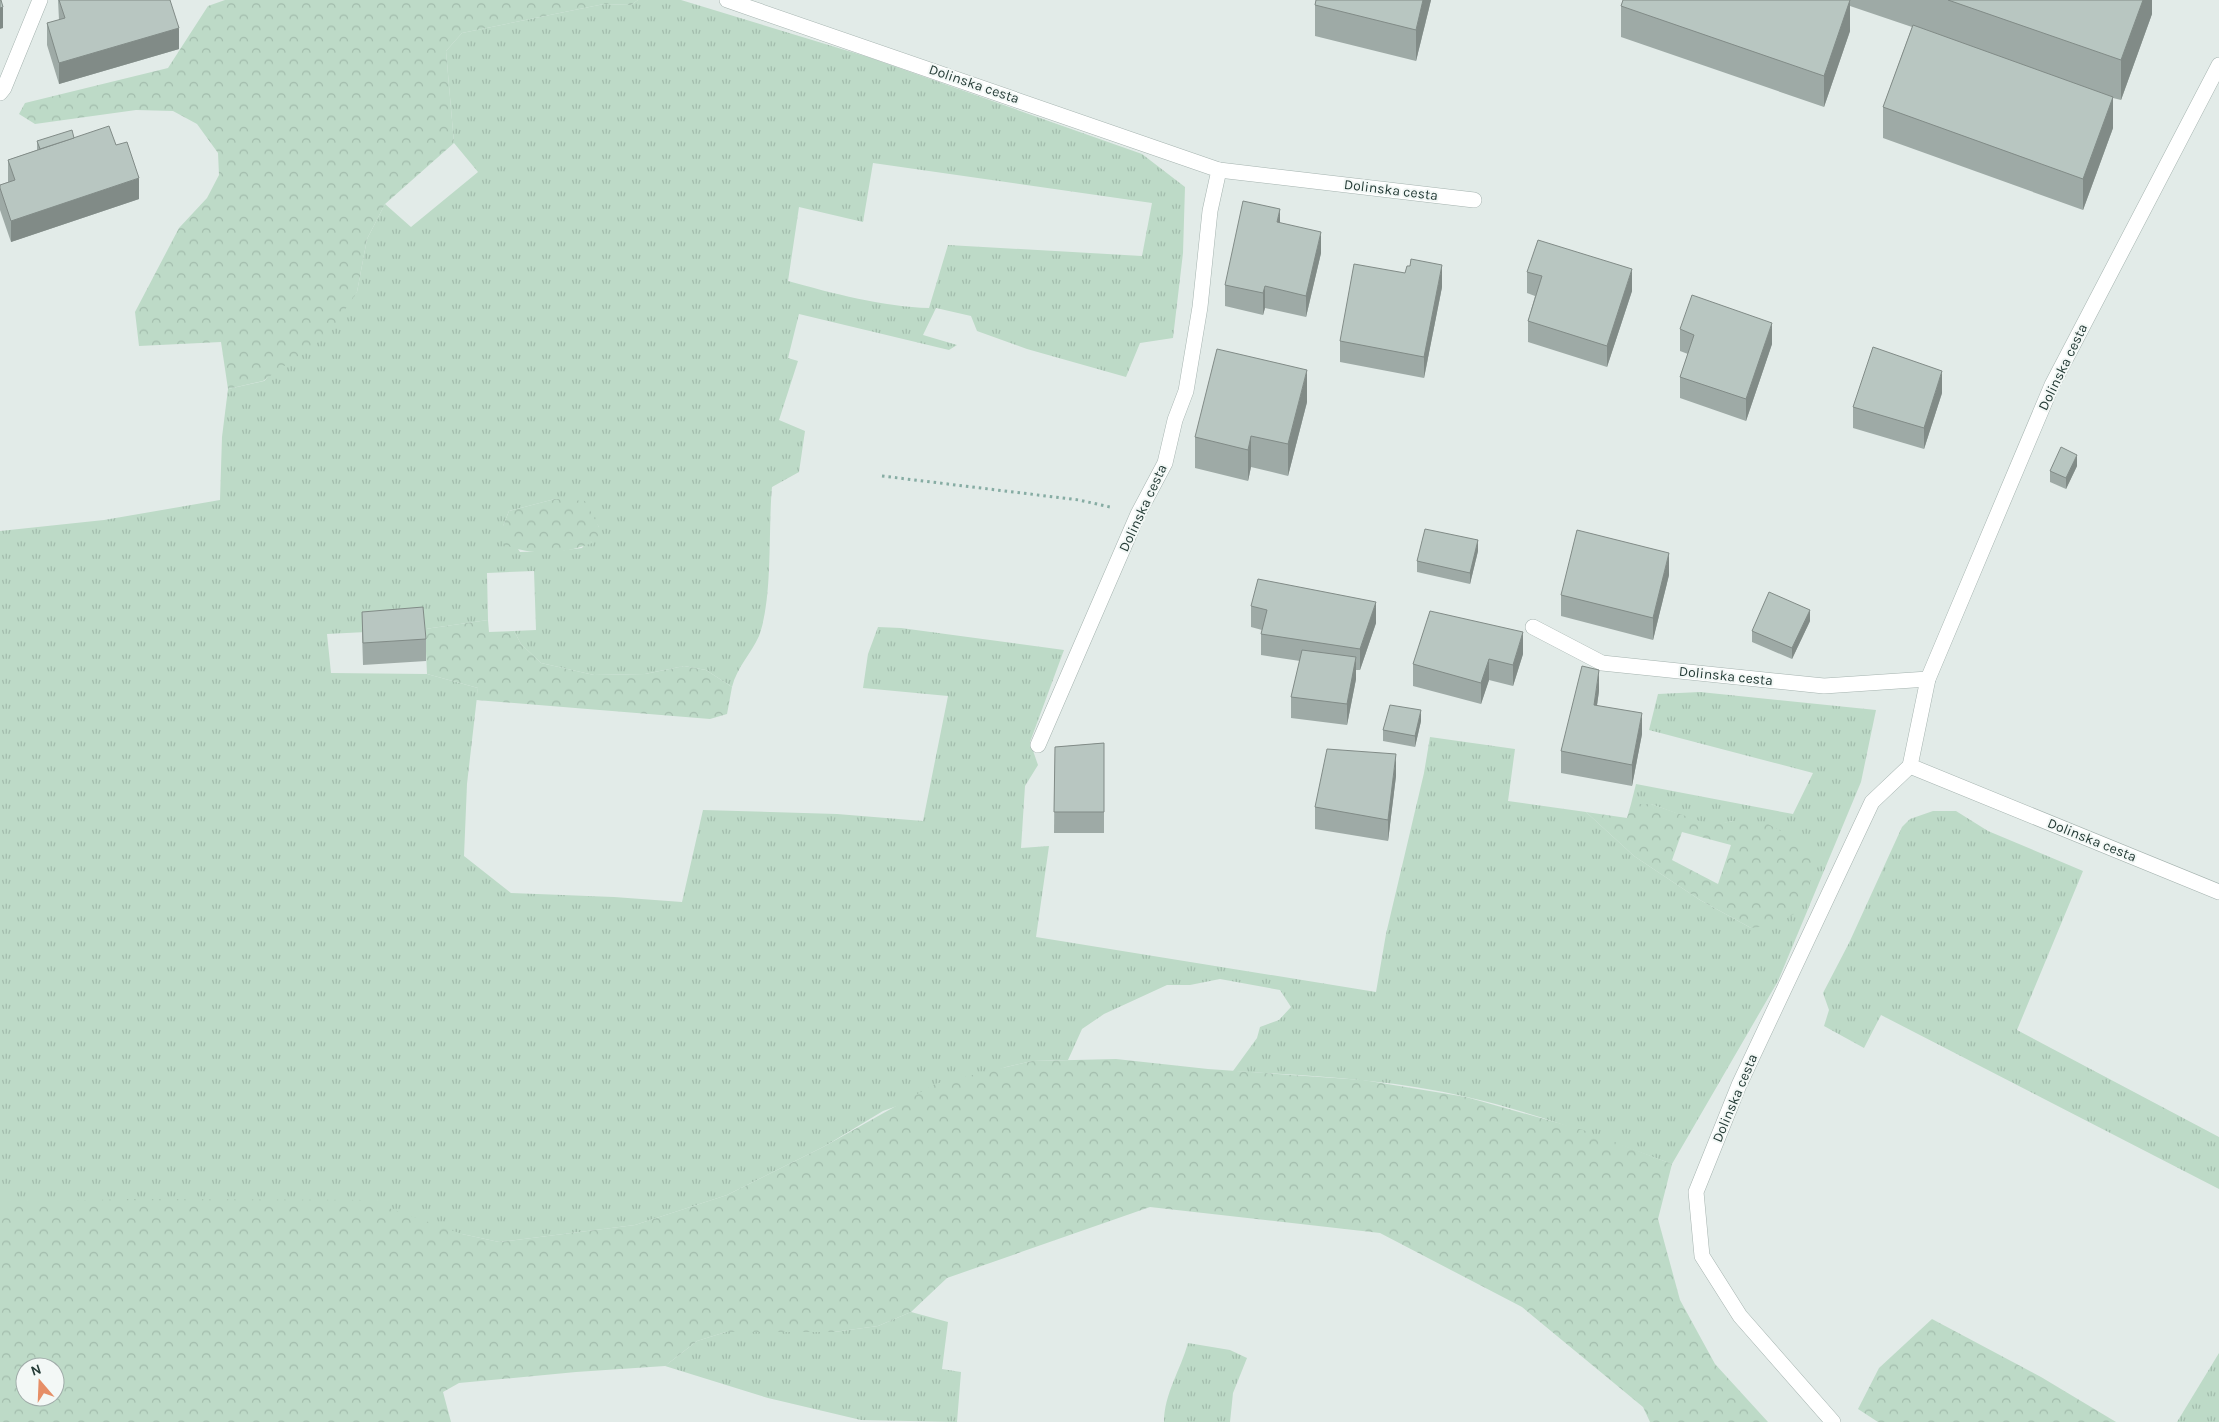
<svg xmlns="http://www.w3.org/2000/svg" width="2219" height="1422" viewBox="0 0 2219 1422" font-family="Karla,sans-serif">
<defs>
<pattern id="grass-tufts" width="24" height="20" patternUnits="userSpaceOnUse" patternTransform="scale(1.25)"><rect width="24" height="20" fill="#bddac7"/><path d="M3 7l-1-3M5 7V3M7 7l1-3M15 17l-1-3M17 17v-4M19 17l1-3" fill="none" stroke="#a2bcac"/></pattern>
<pattern id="forest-crowns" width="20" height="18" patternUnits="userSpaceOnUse" patternTransform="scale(1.25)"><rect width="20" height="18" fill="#bddac7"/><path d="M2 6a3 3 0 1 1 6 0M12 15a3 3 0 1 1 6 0" fill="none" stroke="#a2bcac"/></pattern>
</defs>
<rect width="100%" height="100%" fill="#e2ebe8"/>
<g fill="url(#grass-tufts)" fill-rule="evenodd">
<path d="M638,0h43l187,57 274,97 43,33 -2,66 -10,85 -33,5 -14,34 -99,-28 -50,-18 -6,-15 -35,-8 -13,27 34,10 -8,5 -150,-36 -11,44 10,3 -19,59 26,11 -6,41 -27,15c-4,43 1,111 -13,149 -8,18 -22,31 -27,51l-26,-17 -22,-4 -39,8 -51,1 -53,-12 -20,-19 -7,-13 22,-1 -2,-59 -47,2 1,47 -63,9 -98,5 4,39 96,1 51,14 -11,96 -3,72 47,37 103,4 68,5 21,-92 134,4 86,7 25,-125 -85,-8 5,-34 10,-27 23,1 163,22 -34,92 8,23 -13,21 -4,62 28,-2 -13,91 340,55 10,-58 38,-161 6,-36 85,12 -7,52 78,11 48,44 66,44 51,28 -18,-107 -22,5 -60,-22h-20l5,-20 157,30 20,-41 -164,-43 9,-36 42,-2 176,18 -15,72 -83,199 -106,183c-67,-25 -135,-51 -205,-67 -77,-18 -156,-21 -234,-26l24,-33 3,-11 19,-7 12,-13 -11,-17 -60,-11 -30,6h-23l-63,29 -22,15 -14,31 -36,1 -26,6 -123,44 -58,35 -98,49 -92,30 -136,17 -37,-8 -462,-31v-672l104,-11 116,-20 2,-63 6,-48 36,-8 93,-89 10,-53 18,-35 26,23 67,-55 -24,-29 -8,-92 16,-18 142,-29 27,1zM873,163l279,40 -10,53 -194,-11 -19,63c-44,-1 -98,-15 -141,-27l11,-74 64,15zM555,499l34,14 10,14 -17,21 -25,3 -37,1 -17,-26 6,-15z"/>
<polygon points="1933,811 1956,811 1988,831 2083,871 2017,1030 2219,1137 2219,1189 1881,1015 1864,1048 1824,1026 1829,1010 1823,993 1849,943 1902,827 1910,819"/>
<polygon points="911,1312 948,1322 942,1369 961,1372 957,1422 861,1420 768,1398 665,1366 697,1341 726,1332 834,1332 878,1326"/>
<path d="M1188,1343l42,7 17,8 -14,35 -3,29h-66c0,-28 17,-53 24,-79z"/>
<polygon points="2219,1353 2219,1422 2177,1422"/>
</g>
<g fill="url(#forest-crowns)" fill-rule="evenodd">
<polygon points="225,0 638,0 631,5 604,4 462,33 446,51 454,143 385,204 367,239 357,292 328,335 263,381 228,389 221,342 139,346 135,312 179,228 207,198 219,175 218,153 197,124 173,111 136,110 35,124 19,114 25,103 168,68 208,6"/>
<path d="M555,499l30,2 14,26 -2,14c-29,13 -66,16 -94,3v-18l6,-15z"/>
<polygon points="488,620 489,632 514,631 521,644 541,663 594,675 645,674 684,666 706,670 732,687 727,714 710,719 476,700 478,688 427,674 425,629"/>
<path d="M1631,804h20l60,21 22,-4 35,3 24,13 20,18 -2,29 -16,30 -19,11 -24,3 -51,-28 -66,-44 -48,-44 41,6zM1682,832l49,13 -13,39 -46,-24z"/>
<path d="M1116,1059l92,10 155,11 103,17 117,33 89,34 -14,55 22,81 35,64 53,58h-118l-7,-15 -121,-100 -142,-74 -230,-26 -203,71 -36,34 -33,14 -44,6h-108l-29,9 -32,25 -89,6 -117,11 -16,9 8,30h-451v-219l128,-4 238,1 96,34 37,8 136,-17 92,-30 98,-49 110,-62 97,-23zM25,1367h30v30h-30z"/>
<polygon points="1932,1319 2041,1377 2116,1422 1878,1422 1858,1409 1879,1368"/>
</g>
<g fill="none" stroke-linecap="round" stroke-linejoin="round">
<defs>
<g id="minor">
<polyline points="727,0 1219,170 1210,211 1200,307 1186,391 1175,420 1165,463 1138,514 1038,745"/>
<polyline points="2219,65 2052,385 1928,679 1910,766 2219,892"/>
<polyline points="0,93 4,88 40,0"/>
<polyline points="1219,170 1474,200"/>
<polyline points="1533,627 1602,663 1824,686 1928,679"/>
<polyline points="1833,1422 1740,1316 1702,1256 1696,1192 1739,1085 1872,802 1910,766"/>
</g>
</defs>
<use href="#minor" stroke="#a5b3af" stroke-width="16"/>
<polyline stroke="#86aca3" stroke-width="3" stroke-dasharray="2.5 4" stroke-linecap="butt" points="882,476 1079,500 1110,507"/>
<use href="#minor" stroke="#fff" stroke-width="15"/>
</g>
<g fill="#9eaaa6">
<polygon points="58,0 170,0 179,49 59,84 47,45 47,23 59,20"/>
<polygon points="1316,0 1431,0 1416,61 1315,36 1315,5"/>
<polygon points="1623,0 2152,0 2152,14 2121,100 2113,98 2113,128 2083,210 1883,138 1883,107 1912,27 1850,6 1850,31 1824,107 1621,37 1621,6"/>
<polygon points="74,138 116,145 139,199 11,242 0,210 0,185 8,182 8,160 37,150 37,141"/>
<polygon points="1280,223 1321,253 1306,317 1265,308 1263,315 1225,306 1225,285"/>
<polygon points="1527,272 1632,291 1607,367 1528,342 1528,321 1535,296 1527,293"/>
<polygon points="1442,287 1424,378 1340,362 1340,341"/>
<polygon points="1680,329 1772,344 1746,421 1680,398 1680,377 1688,354 1680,351"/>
<polygon points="1942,393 1924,449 1853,428 1853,407"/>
<polygon points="1307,402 1288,476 1251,467 1248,481 1195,468 1195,437"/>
<polygon points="2077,466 2066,489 2050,482 2050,471"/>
<polygon points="1478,551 1470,584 1417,572 1417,561"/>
<polygon points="1669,575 1653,640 1561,616 1561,595"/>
<polygon points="1251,606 1376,623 1360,670 1356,670 1356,679 1347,725 1291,718 1291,697 1300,661 1261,655 1261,634 1262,630 1251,627"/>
<polygon points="362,612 426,639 426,661 363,665 362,633"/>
<polygon points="1810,621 1792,659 1752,642 1752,631"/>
<polygon points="1523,654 1513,686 1489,680 1481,704 1413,686 1413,664"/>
<polygon points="1599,691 1597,705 1642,734 1632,786 1561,773 1561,751"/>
<polygon points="1421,721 1415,747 1383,741 1383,730"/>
<polygon points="1104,743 1104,833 1054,833 1055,747"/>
<polygon points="1396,776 1388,841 1315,829 1315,807"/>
</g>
<g fill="#818b87">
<polygon points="1423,0 1431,0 1416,61 1416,30"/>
<polygon points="1850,0 1850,31 1824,107 1824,76"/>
<polygon points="2143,0 2152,0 2152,14 2121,100 2121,60"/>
<polygon points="3,7 3,28 0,29 0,8"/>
<polygon points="179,28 179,49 59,84 59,63"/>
<polygon points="2113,97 2113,128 2083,210 2083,179"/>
<polygon points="139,178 139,199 11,242 11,221"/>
<polygon points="1280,209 1280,231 1277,222"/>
<polygon points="1321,232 1321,253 1306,317 1306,296"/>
<polygon points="1442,265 1442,287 1424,378 1424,357"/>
<polygon points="1632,269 1632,291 1607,367 1607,346"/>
<polygon points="1265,286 1265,308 1263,315 1263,293"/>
<polygon points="1772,323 1772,344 1746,421 1746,399"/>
<polygon points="1307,370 1307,402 1288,476 1288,444"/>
<polygon points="1942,371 1942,393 1924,449 1924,428"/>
<polygon points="1251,436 1251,467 1248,481 1248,450"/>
<polygon points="2077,455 2077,466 2066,489 2066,478"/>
<polygon points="1478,540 1478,551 1470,584 1470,573"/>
<polygon points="1669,553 1669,575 1653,640 1653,618"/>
<polygon points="1376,602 1376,623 1360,670 1360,649"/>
<polygon points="1810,610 1810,621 1792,659 1792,648"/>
<polygon points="1523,632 1523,654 1513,686 1513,665"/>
<polygon points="1356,657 1356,679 1347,725 1347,704"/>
<polygon points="1489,659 1489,680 1481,704 1481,683"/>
<polygon points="1599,670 1599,691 1594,726 1594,705"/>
<polygon points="1421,710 1421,721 1415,747 1415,736"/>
<polygon points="1642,713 1642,734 1632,786 1632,765"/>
<polygon points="1396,754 1396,776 1388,841 1388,820"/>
</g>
<g fill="#b8c6c1" stroke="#818b87">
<polygon points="0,0 1,0 3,7 0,8"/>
<polygon points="59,0 170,0 179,28 59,63 47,23 65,18"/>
<polygon points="1316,0 1423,0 1416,30 1315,5"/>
<polygon points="1623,0 1850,0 1824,76 1621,6"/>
<polygon points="1948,0 2143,0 2121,60"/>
<polygon points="1913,25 2113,97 2083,179 1883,107"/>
<polygon points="109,126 116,145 127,142 139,178 11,221 0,188 0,185 15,180 8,160"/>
<polygon points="72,130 74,138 40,149 37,141"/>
<polygon points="1243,201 1280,209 1277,222 1321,232 1306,296 1265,286 1263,293 1225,285"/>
<polygon points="1538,240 1632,269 1607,346 1528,321 1542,276 1527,272"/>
<polygon points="1411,259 1442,265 1424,357 1340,341 1354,264 1405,273 1407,266 1410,266"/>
<polygon points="1692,295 1772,323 1746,399 1680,377 1694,335 1680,329"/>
<polygon points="1873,347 1942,371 1924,428 1853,407"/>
<polygon points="1217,349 1307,370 1288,444 1251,436 1248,450 1195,437"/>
<polygon points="2061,447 2077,455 2066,478 2050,471"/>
<polygon points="1425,529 1478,540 1470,573 1417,561"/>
<polygon points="1577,530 1669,553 1653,618 1561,595"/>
<polygon points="1258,579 1376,602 1360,649 1261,634 1267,610 1251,606"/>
<polygon points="1769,592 1810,610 1792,648 1752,631"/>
<polygon points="423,607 426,639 363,643 362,612"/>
<polygon points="1430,611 1523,632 1513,665 1489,659 1481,683 1413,664"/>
<polygon points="1302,650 1356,657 1347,704 1291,697"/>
<polygon points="1582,666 1599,670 1594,705 1642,713 1632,765 1561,751"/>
<polygon points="1390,705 1421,710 1415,736 1383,730"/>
<polygon points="1104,743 1104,812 1054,812 1055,747"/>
<polygon points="1327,749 1396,754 1388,820 1315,807"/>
</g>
<g text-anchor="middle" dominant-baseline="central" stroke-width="4" stroke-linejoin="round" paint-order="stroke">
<g font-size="14" fill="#243b36" stroke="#f3f8f6">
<text transform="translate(974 84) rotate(19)">Dolinska cesta</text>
<text transform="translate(1391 190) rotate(7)">Dolinska cesta</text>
<text transform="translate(2063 367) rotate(-64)">Dolinska cesta</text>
<text transform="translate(1143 508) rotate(-65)">Dolinska cesta</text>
<text transform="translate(1726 676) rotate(6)">Dolinska cesta</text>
<text transform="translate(2092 840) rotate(22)">Dolinska cesta</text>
<text transform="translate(1735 1098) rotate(-67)">Dolinska cesta</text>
</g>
</g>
<g transform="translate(40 1382) rotate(341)"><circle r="24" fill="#f3f8f6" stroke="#a0aca9"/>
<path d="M0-4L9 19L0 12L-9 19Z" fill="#e68e66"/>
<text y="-8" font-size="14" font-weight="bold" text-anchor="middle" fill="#243b36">N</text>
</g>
</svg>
